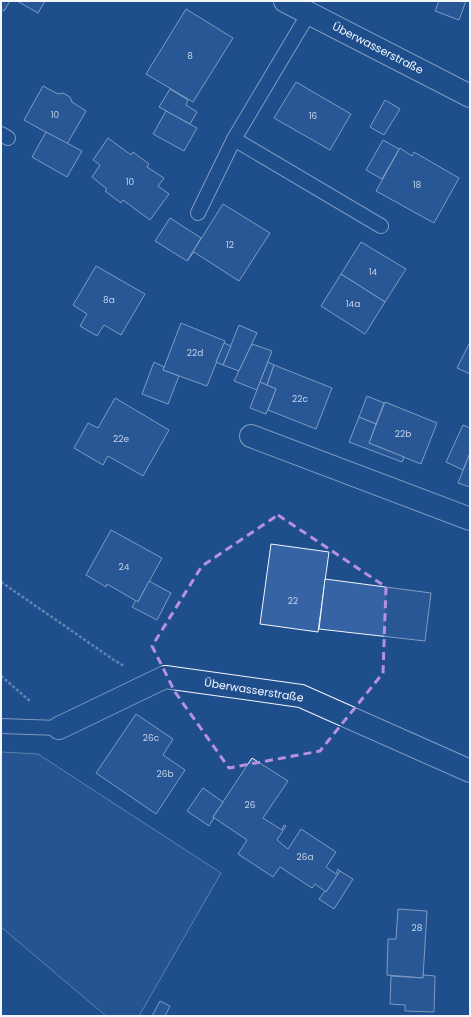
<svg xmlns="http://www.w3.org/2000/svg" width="471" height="1017" viewBox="0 0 471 1017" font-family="Poppins,sans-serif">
<rect width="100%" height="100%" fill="#1f4e8c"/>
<polygon fill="#305b95" stroke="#a8bbd7" points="1,752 38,754 221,873 139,1016 106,1016 1,927"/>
<g fill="#3563a3" stroke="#f2f6ff">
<polygon points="1,1 10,1 4,11 1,9"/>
<polygon points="17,1 45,1 38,13"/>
<polygon points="439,1 466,1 459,20 435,11"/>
<polygon points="186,9 233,38 193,102 146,74"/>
<polygon points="296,82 351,114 330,150 274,118"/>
<polygon points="43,86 58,94 63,93 70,97 72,102 86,111 67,144 24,120"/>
<polygon points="170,89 188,100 186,105 197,112 190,124 159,107"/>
<polygon points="385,100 400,109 384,135 370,127"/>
<polygon points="166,111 197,128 184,151 153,134"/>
<polygon points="46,132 82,151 67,177 32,157"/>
<polygon points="108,138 131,155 133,152 149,164 147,167 164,178 158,186 169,194 150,220 123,200 121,203 105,191 107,189 92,177 100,165 93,160"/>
<polygon points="383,140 399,149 382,179 366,170"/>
<polygon points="400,148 412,156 414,152 459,178 434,223 376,191"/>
<polygon points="223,204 270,233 239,281 194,252 187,261"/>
<polygon points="170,218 201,238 187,261 155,241"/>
<polygon points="361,242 406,269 385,302 341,274"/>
<polygon points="96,266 145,294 121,335 104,325 97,336 80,326 87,314 73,305"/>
<polygon points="341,274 385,302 365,334 321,306"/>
<polygon points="181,323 225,341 207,386 163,370"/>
<polygon points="239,325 257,333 239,371 223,365"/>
<polygon points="470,342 470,374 457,368"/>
<polygon points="224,343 231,346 223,365 216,362"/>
<polygon points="252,344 272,351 257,390 234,381"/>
<polygon points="154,362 164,367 163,370 179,376 168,404 142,394"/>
<polygon points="268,362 274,365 267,385 260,382"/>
<polygon points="274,365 332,388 316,429 268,410 276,389 267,385"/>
<polygon points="260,382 276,389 266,414 250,408"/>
<polygon points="367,396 384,403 376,424 359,417"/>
<polygon points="115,398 169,430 143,476 108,456 103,465 74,448 88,423 98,428"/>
<polygon points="385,402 437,423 421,464 369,443"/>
<polygon points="359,417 376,424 369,443 404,457 402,462 349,442"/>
<polygon points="463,425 470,428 470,453 463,470 446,462"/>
<polygon points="470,453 470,487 458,483"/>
<polygon points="111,530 162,558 138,602 107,584 106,587 86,575"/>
<polygon points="271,544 329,552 318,632 260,624"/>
<polygon points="325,579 431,593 425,641 319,629"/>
<polygon points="149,581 171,593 157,620 132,607 136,600 138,602"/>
<polygon points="136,714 173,739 163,755 185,770 156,814 96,773"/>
<polygon points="252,758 288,781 263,818 282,830 284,825 286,826 277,840 288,849 301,829 336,852 326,867 336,874 338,869 340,871 326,892 315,884 312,888 280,867 273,877 238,854 247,840 213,817"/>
<polygon points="203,788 223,802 213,817 214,818 209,826 187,811"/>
<polygon points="340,871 353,879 334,909 319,899 325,891 326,892"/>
<polygon points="398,909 427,911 423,978 387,975 388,939 396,939"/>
<polygon points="423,975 435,976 434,1012 405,1011 405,1005 390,1004 391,976 423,978"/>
<polygon points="160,1001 170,1006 165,1016 152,1016"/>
</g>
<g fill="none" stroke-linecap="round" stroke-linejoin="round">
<defs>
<g id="lane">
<polyline points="309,13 234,139 381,226"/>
<polyline points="1,134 8,138"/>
<polyline points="198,213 234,139"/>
<polyline points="1,726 59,728"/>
</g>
<g id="street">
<polyline points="285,1 470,96"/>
<polyline points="251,436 470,519"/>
<polyline points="59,728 165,677 301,696 470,771"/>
</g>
</defs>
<use href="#lane" stroke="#f2f6ff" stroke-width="16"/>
<use href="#street" stroke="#f2f6ff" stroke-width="24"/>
<g stroke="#b3c4dc" stroke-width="2.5" stroke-dasharray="3 2" stroke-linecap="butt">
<polyline points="1,582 114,660 124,666"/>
<polyline points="1,676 31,702"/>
</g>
<use href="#lane" stroke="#1f4e8c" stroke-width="14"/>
<use href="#street" stroke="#1f4e8c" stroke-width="22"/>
</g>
<path d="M0 0H471V1017H0ZM278,515l108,72 -3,86 -63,78 -91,17 -54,-76 -23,-46 50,-80z" fill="#1f4e8c" fill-opacity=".55" fill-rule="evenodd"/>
<path fill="none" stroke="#b691df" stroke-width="3" stroke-dasharray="8 5" stroke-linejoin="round" d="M278,515l108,72 -3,86 -63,78 -91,17 -54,-76 -23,-46 50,-80z"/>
<g text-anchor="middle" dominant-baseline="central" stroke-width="3" stroke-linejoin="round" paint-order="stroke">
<g font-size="9" fill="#c3d1e8">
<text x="190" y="56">8</text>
<text x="55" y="115">10</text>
<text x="313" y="116">16</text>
<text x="130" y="182">10</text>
<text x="417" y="185">18</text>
<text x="230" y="245">12</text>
<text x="373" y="272">14</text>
<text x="109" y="300">8a</text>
<text x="353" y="304">14a</text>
<text x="195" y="353">22d</text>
<text x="300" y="399">22c</text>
<text x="403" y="434">22b</text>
<text x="121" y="439">22e</text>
<text x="124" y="567">24</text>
<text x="293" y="601">22</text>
<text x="151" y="738">26c</text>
<text x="165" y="774">26b</text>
<text x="250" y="805">26</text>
<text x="305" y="857">26a</text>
<text x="417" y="928">28</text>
</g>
<g font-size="11" fill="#f2f6ff" stroke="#1f4e8c">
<text transform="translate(378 48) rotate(27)">Überwasserstraße</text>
<text transform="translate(254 690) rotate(9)">Überwasserstraße</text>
</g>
</g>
<rect width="471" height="1017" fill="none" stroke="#f2f6ff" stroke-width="4"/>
</svg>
